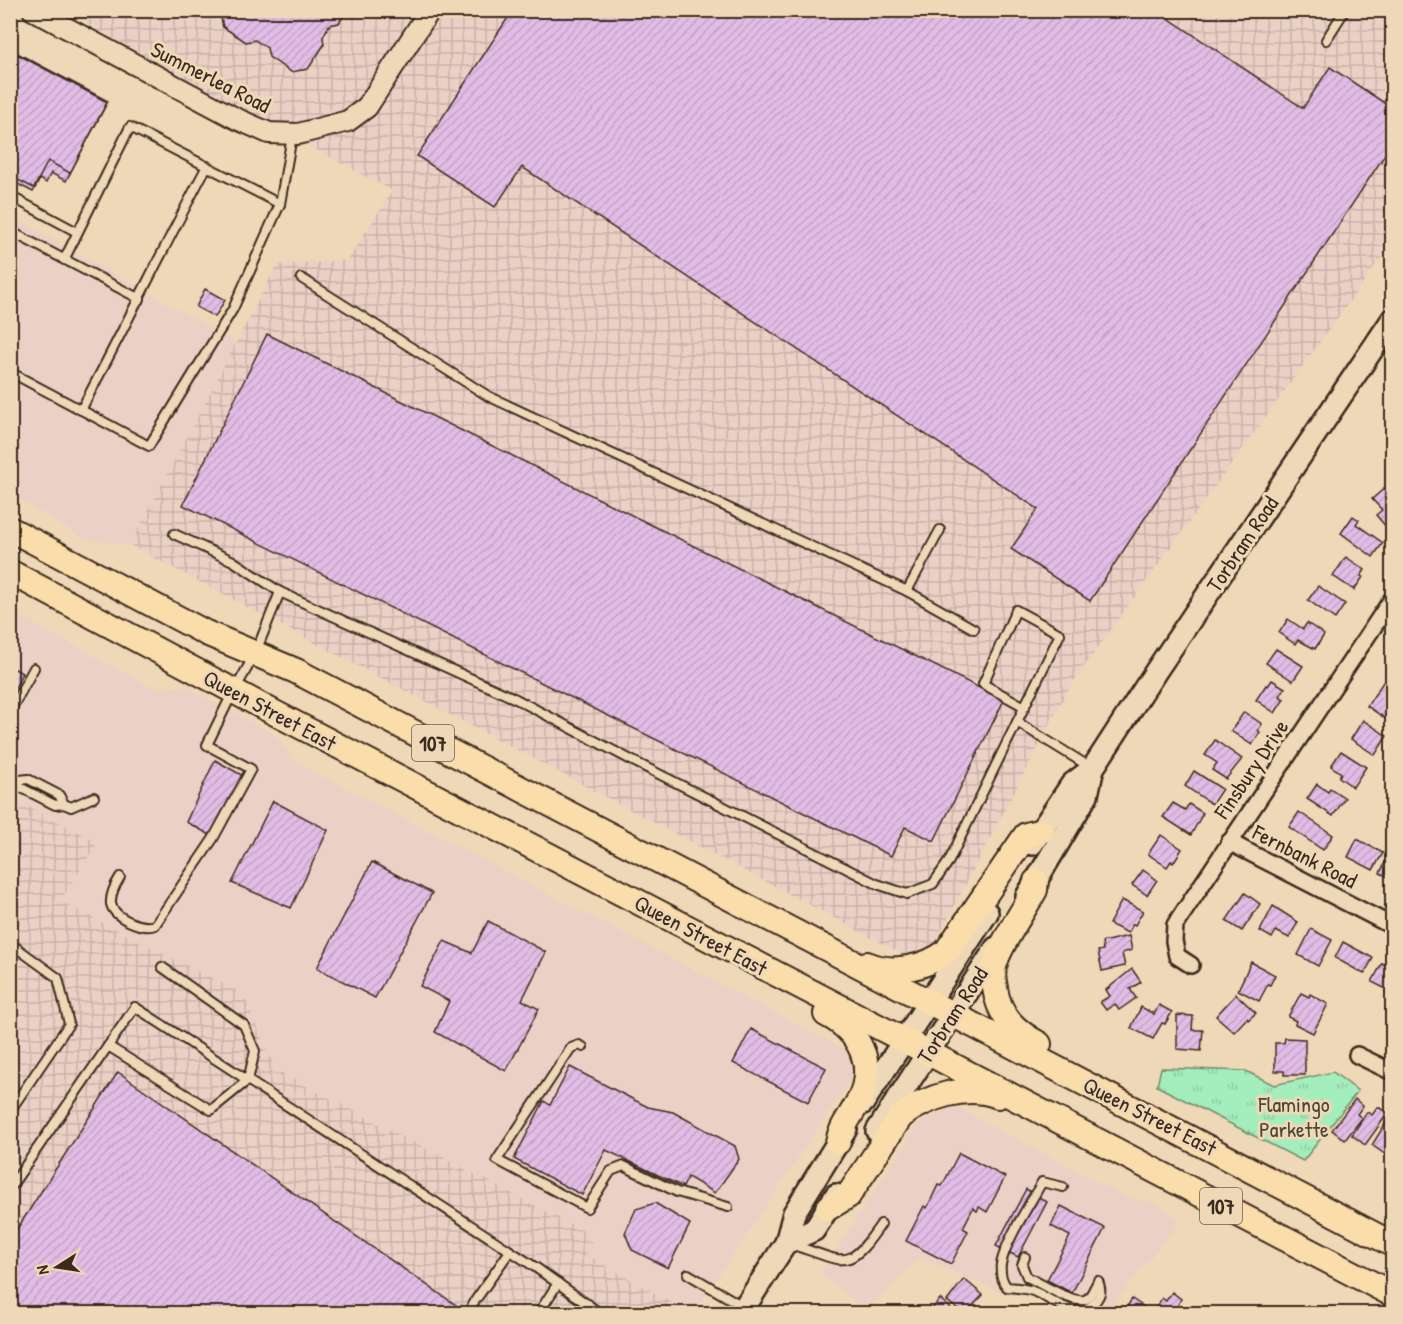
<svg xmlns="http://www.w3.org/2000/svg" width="1403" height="1324" viewBox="0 0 1403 1324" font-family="'Patrick Hand',sans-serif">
<defs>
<pattern id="industrial-grid" width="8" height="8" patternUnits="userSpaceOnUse" patternTransform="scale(1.5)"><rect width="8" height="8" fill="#ebd0c5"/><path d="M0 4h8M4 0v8" fill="none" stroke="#cab3a9"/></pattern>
<pattern id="park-tufts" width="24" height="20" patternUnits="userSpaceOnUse" patternTransform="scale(1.5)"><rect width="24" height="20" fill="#a4edbc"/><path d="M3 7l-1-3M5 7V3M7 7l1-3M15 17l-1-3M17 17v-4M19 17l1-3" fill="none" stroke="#8ecba1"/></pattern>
<pattern id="building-hatch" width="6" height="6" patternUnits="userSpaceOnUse" patternTransform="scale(1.5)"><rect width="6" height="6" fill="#e2bce5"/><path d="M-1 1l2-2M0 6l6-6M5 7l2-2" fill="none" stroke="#c3a2c4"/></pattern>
</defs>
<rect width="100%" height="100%" fill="#efd8b7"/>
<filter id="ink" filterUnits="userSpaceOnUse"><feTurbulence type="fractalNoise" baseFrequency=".0167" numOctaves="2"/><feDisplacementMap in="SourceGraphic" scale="12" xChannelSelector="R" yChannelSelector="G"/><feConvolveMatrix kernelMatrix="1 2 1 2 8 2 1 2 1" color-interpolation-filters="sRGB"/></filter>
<g filter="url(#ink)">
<g fill="#ebd0c5">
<polygon points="10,215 238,343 130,545 84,539 11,494"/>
<polygon points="10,611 155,689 183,686 192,688 198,694 274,734 280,740 294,761 848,1051 853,1076 694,1313 586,1255 593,1236 276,1070 243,994 59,901 98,842 11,797"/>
<polygon points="954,1106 1126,1197 1153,1203 1170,1212 1180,1221 1106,1313 1064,1313 1031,1295 1009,1295 919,1258 866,1310 821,1273 919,1123"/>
</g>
<g fill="url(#industrial-grid)">
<polygon points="64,11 1392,11 1392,243 1070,686 932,948 924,953 906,956 130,545 277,265 348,260 392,191"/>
<polygon points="10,797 98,842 60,901 243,994 276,1070 593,1236 587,1255 691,1313 11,1313"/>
</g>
<polygon fill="url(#park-tufts)" stroke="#708c6d" stroke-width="1.5" points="1161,1068 1246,1071 1274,1085 1333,1072 1358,1091 1303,1161 1157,1086"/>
<g fill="url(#building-hatch)" stroke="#3b2a1e" stroke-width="1.5">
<polygon points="223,10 347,10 339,23 329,25 323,37 324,45 308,69 291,72 269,57 267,48 255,40 246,42 223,27 220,14"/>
<polygon points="513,10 1156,10 1303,108 1330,67 1392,108 1392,144 1090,601 1011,549 1038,509 522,167 495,207 417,156"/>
<polygon points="17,53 108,101 66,181 51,173 46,183 40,179 33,192 10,180 10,66"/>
<polygon points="17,54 107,102 70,173 48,161 34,188 10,176 10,66"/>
<polygon points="205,289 225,300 215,317 196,307"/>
<polygon points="267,334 1004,700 934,841 905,827 891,856 183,505"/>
<polygon points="1386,487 1392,495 1392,524 1388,529 1376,515 1382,510 1372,499"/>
<polygon points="1353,516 1359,520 1356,524 1383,543 1373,557 1341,533"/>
<polygon points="1346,557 1365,570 1361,576 1363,577 1354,590 1333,576"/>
<polygon points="1318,586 1345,604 1335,619 1308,600"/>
<polygon points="1288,619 1303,629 1307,623 1322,633 1324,635 1315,649 1298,640 1295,644 1279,633"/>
<polygon points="1276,649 1303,666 1293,681 1266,663"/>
<polygon points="10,666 22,673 15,688 18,689 10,703"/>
<polygon points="1272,680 1285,688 1280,696 1284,699 1275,713 1256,700 1266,685 1268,686"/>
<polygon points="1383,682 1392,689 1392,723 1367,706"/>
<polygon points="1244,712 1262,724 1258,730 1260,732 1252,745 1231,731"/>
<polygon points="1363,720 1387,736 1375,755 1351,739"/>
<polygon points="1215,740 1242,759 1226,779 1212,770 1217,763 1205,755"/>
<polygon points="1341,751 1366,767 1353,787 1339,777 1341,773 1331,766"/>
<polygon points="215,760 245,777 212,836 186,822"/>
<polygon points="1194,771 1222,789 1212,804 1185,786"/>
<polygon points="1317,784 1328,792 1330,788 1345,798 1333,816 1307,799"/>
<polygon points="273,801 328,830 291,908 232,883"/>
<polygon points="1173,803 1185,810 1189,804 1203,813 1191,835 1163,817"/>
<polygon points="1299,812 1333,835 1323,850 1289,827"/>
<polygon points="1161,835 1182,849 1173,863 1171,861 1167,867 1148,854"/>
<polygon points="1357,839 1383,853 1373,870 1348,857"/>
<polygon points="1392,848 1392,879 1380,873"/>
<polygon points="372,862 432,893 375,998 317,968"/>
<polygon points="1143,870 1157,880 1147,895 1132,885"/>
<polygon points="1245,893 1260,904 1242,931 1226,921"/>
<polygon points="1122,900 1143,911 1135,925 1133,924 1128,933 1109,924"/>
<polygon points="1273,906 1298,922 1289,938 1276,931 1272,938 1260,931"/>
<polygon points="488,921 546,952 522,1000 539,1009 506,1071 435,1032 449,1001 420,986 444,941 472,953"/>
<polygon points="1311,929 1332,940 1318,966 1298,955"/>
<polygon points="1129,936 1132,950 1122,953 1125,966 1102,971 1098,951 1103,950 1102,942"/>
<polygon points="1343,942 1373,958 1364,974 1335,958"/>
<polygon points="1251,962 1275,975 1270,985 1268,984 1259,1001 1238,990"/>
<polygon points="1382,963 1392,968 1392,992 1372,982"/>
<polygon points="1132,969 1141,982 1130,989 1136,998 1119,1010 1115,1004 1106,1010 1100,1002 1110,996 1106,990"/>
<polygon points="1301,993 1309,997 1310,994 1328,1004 1313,1033 1295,1024 1296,1021 1288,1017"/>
<polygon points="1236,994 1256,1013 1248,1020 1247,1018 1234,1032 1216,1016"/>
<polygon points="1159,1005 1172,1012 1165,1024 1162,1023 1153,1039 1131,1028 1141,1007 1154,1014"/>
<polygon points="1177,1015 1193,1016 1192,1030 1203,1030 1201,1051 1177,1049"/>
<polygon points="751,1029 826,1068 808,1102 733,1063"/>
<polygon points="1285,1038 1305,1039 1305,1075 1284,1075 1284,1071 1275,1071 1275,1043 1284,1043"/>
<polygon points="570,1067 648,1107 673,1112 735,1146 739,1159 715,1193 688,1177 683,1187 606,1150 582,1195 514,1159 544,1101 550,1105"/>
<polygon points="118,1072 469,1314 10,1314 10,1240"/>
<polygon points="1355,1099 1363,1106 1357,1114 1362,1118 1345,1140 1332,1130"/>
<polygon points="1378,1107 1388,1113 1365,1145 1352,1135 1367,1112 1372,1115"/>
<polygon points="1392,1113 1392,1145 1386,1155 1372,1145"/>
<polygon points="959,1153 1005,1177 987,1212 979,1207 977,1211 973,1208 963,1228 968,1231 951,1264 906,1241 924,1206 927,1208 938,1185 942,1186"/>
<polygon points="1026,1189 1047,1202 1018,1257 996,1246"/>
<polygon points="655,1203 690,1224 668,1268 632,1250 625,1233 636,1209"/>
<polygon points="1061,1206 1105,1228 1072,1293 1047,1280 1070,1236 1051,1226"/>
<polygon points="964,1279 983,1295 965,1314 947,1301"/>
<polygon points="1172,1292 1181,1299 1173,1314 1152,1314 1162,1298 1166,1301"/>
<polygon points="940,1299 956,1313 956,1314 928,1314"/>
<polygon points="1132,1299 1147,1309 1144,1314 1122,1314"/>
</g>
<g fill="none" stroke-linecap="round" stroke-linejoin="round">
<defs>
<g id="service">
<polyline points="1326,40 1345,10"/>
<polyline points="10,196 77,232"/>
<polyline points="10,231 140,299"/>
<polyline points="64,260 130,127 280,204"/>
<polyline points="301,278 488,396 907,591 940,530"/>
<polyline points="10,372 149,446 233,309 280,204 292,136"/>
<path d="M81,410c43,-81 83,-163 126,-244"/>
<polyline points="174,534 233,561 280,592 516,699 633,761 877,884 907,894 933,884 949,861 1060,634 1016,610 983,684 1025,707"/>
<polyline points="907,591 974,629"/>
<polyline points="10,712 34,668"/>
<polyline points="1017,722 1090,767"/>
<polyline points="10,781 28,779 59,795 64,804"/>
<polyline points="10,782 55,805 64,804 71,807 94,797"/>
<path d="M120,877c-5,8 -10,17 -9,27 3,14 32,26 44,21l58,-86 38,-70 -44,-24 20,-41 28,-50 25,-62"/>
<polyline points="10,943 58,978 69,1024 10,1111"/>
<polyline points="108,1046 211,1110 248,1080 255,1051 244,1025 162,967"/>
<polyline points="583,1047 579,1045 571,1048 497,1160 587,1208 611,1171 624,1166 677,1192 728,1207"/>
<path d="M1063,1187l-21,-5c-12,22 -36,58 -41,82 -1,9 0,16 6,23 9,1 20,1 28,5 17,7 44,31 60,10 6,-8 7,-11 3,-21"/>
<polyline points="10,1188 135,1007 535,1267 601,1314"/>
<path d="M793,1245c52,16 54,29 88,-21"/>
<path d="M1025,1257l-3,8 5,12c12,5 51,31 61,21 4,-4 7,-12 10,-17"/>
<polyline points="688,1274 744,1307"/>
<polyline points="472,1305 510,1251"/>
<polyline points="538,1314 558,1283"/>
<polyline points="582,1314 588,1304"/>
</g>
<g id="minor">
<polyline points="1229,842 1392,926"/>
<polyline points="1191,965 1177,956 1174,941 1175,925 1392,599"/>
<polyline points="1357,1055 1392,1072"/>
</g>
<polyline id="tertiary" points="33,10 237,119 269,133 298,134 348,121 367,107 430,10"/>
<g id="secondary">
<polyline points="1032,844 1072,784 1093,768"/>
<polyline points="1027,896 1087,795 1093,768 1156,671 1392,320"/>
<polyline points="863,1103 987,913"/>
<polyline points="877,1131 996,948"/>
<polyline points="786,1243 814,1230 836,1195"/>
<polyline points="740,1314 786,1243 794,1213 846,1129"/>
</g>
<g id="primary">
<polyline points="10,529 206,633 296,671 1392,1244"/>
<polyline points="10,572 273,712 1392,1294"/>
<path d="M1036,881l-1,9c-11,20 -32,50 -39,70 -4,10 -3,18 -1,28 4,28 20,43 44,56"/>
<path d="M867,964c25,11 58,4 79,-12l80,-117 15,-4"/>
<path d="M826,1014c33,17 51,50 33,86 -7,15 -18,26 -21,42"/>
<path d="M828,1208l20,-12 53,-80c26,-19 66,-33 97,-20"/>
</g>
</defs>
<use href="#service" stroke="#3b2a1e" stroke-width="12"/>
<use href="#minor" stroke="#3b2a1e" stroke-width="20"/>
<use href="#tertiary" stroke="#3b2a1e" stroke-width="24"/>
<use href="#secondary" stroke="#3b2a1e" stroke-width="26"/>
<use href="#primary" stroke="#3b2a1e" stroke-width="28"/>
<use href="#service" stroke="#efd8b7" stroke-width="8"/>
<use href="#minor" stroke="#efd8b7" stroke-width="15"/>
<use href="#tertiary" stroke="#efd8b7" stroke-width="20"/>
<use href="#secondary" stroke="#efd8b7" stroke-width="21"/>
<use href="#primary" stroke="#fbddab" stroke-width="24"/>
</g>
</g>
<g text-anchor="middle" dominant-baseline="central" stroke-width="6" stroke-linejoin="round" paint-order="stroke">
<g fill="#efd8b7" stroke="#715e4c" stroke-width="1.5">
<rect x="412" y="725" width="42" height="36" rx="4.5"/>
<rect x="1200" y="1188" width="42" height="36" rx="4.5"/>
</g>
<g font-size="21" font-weight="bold" fill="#3b2a1e">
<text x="433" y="743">107</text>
<text x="1221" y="1206">107</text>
</g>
<g font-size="22" fill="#3b2a1e" stroke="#efd8b7">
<text transform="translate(211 77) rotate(27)">Summerlea Road</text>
<text transform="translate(1242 544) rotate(-56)">Torbram Road</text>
<text transform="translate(270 710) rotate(28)">Queen Street East</text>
<text transform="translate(1251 769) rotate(-56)">Finsbury Drive</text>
<text transform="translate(1305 856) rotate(27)">Fernbank Road</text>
<text transform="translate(701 935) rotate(28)">Queen Street East</text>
<text transform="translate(952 1015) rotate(-57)">Torbram Road</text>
<text transform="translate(1150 1116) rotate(27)">Queen Street East</text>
</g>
<g font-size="22" fill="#4b4736" stroke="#efd8b7">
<text x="1294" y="1104">Flamingo<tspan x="1294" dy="25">Parkette</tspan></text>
</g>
</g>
<rect width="1403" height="1324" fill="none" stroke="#efd8b7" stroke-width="36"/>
<rect x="18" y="18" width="1367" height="1288" fill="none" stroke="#3b2a1e" stroke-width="2" filter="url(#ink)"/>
<g transform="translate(57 1267) rotate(258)" stroke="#efd8b7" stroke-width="4.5" paint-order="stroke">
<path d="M0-4.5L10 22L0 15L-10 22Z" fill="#3b2a1e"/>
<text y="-9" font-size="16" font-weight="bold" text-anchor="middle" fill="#3b2a1e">N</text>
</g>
</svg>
